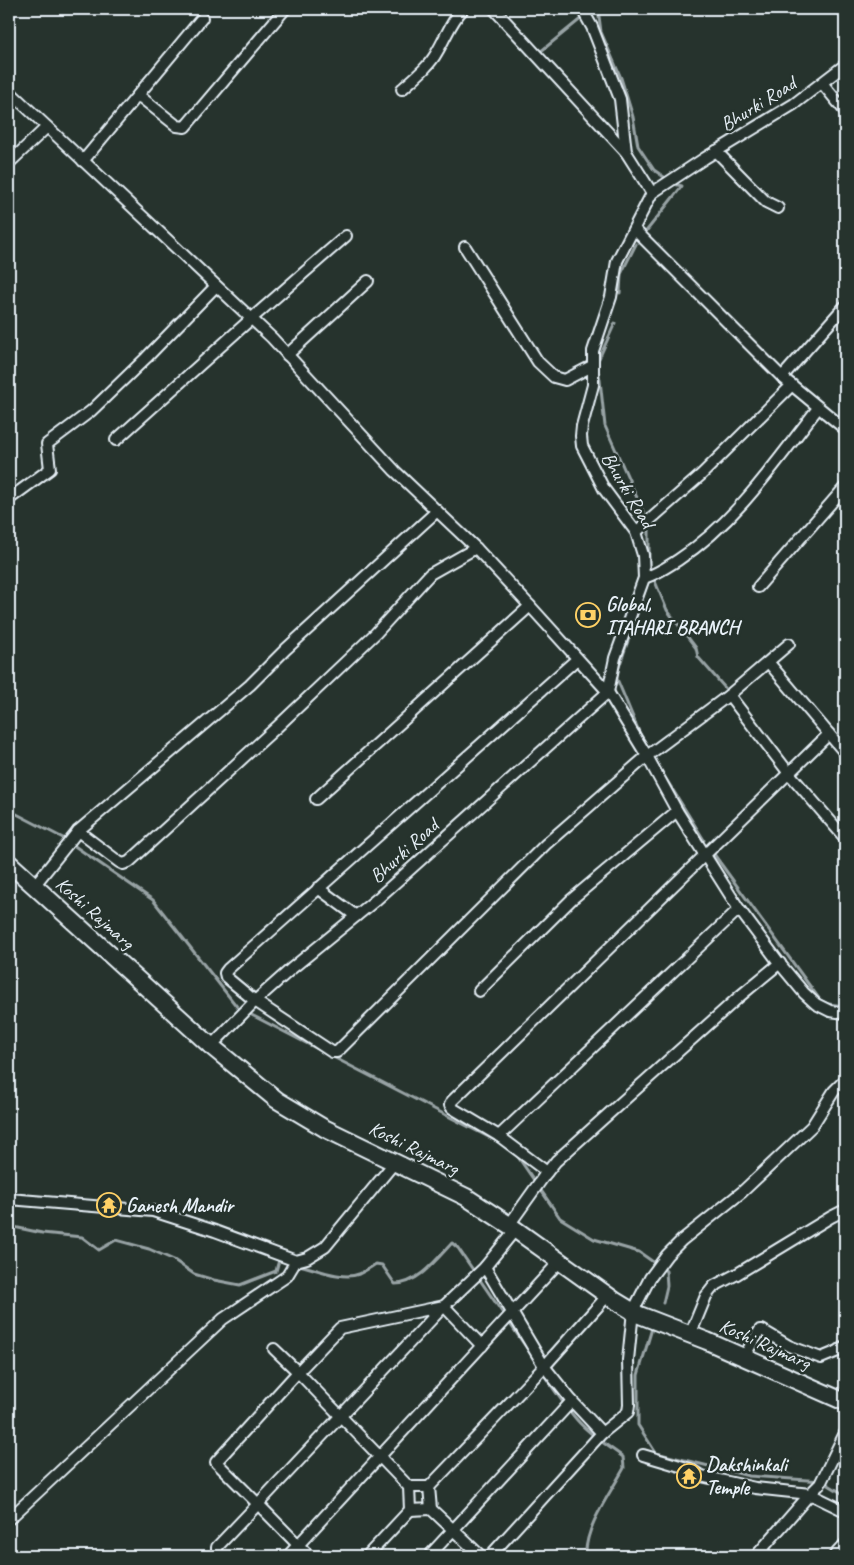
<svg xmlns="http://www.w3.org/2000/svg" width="854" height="1565" viewBox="0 0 854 1565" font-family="Caveat,sans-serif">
<rect width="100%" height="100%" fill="#26332d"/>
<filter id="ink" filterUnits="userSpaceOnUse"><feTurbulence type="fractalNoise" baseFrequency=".02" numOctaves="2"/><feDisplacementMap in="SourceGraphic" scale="10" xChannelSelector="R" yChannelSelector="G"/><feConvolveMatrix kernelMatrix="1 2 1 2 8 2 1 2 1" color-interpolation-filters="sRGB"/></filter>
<g filter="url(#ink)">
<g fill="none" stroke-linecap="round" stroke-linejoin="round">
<g stroke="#98a3a5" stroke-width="3">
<polyline points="598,9 601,32 621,78 633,117 638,146 654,170 674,184 682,186 644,234"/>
<polyline points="540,52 583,17"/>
<polyline points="620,293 621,274 636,244"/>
<polyline points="615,323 597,363 600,380 605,426 646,518"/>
<polyline points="649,568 649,526"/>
<polyline points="652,577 654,579 667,610 696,648 698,657 725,688"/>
<polyline points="640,734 617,679 618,670 647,585"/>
<polyline points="661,771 704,840"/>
<polyline points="9,810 63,838 153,900 238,1008 504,1145"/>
<polyline points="713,853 820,1000 828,1004 845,1006"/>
<polyline points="516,1154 560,1218 594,1239 639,1252 666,1271 667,1286 663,1303"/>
<polyline points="9,1226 42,1233 82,1237 99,1250 116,1240 149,1249 174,1260 194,1274 214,1280 240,1285 276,1271 279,1260 285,1262"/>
<path d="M296,1264c18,4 46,17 63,10 6,-3 12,-7 17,-10l6,1 13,19c23,0 42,-25 57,-41l6,5 77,112"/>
<polyline points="653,1325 638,1375 638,1425 656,1453 749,1476 822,1481 845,1495"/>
<path d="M542,1372c11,16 22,33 35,48 13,15 30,25 46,37l1,11c-13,24 -40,60 -38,88"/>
</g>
<defs>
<g id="minor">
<polyline points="494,9 626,152 652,193"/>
<polyline points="582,9 592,27 620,99 626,152"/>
<polyline points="822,83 845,111"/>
<path d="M402,89c12,-11 27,-22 35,-37 9,-15 14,-31 26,-43"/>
<polyline points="9,91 272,338 395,471 476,548 530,606 608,692 647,756 677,811 739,909 780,964 804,993 816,1004 830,1011 845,1013"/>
<polyline points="138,95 177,126 185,127 285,9"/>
<polyline points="716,151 766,202 778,208"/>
<polyline points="83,161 202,18"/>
<polyline points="9,163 47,127"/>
<polyline points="634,229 782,377 845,429"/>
<polyline points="465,247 538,362 554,377 565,380 592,366"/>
<polyline points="287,355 368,281"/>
<polyline points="782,377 845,306"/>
<polyline points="116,440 251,319 346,236"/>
<polyline points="9,499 50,469 47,444 91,411 146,358 216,286"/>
<polyline points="636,532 701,475 792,385"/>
<path d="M644,578c13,-4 23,-11 34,-18 58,-38 98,-98 140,-152"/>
<polyline points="758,587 845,487"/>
<polyline points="577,659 228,969 225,973 226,977 255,1001 332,1052 337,1052 546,844 647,756 729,695 789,644"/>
<polyline points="769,663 845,753"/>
<polyline points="729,695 788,772 845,838"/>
<polyline points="316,799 530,606"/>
<polyline points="78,831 119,862 123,864 129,862 278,726 376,633 430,574 476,548"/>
<polyline points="34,886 78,831 250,685 286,649 437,511"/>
<polyline points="318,888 356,916"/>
<polyline points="479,991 572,899 677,811"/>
<polyline points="211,1046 255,1001 291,969 377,899 608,692 615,658 644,578 643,555 636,532 604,489 582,446 581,436 582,426 593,385 593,351 611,297 617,261 652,193 705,158 794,104 845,65"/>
<polyline points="499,1136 739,909"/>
<polyline points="547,1172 499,1136 452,1108 450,1105 452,1101 829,734"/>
<polyline points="9,1199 153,1211 215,1231 296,1261 307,1258 325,1247 395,1162"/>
<polyline points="509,1225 544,1176 556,1161 740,996 780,963"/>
<polyline points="485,1267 544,1366 572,1401 602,1433 490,1556"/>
<polyline points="690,1335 706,1296 714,1286 737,1274 831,1217 845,1210"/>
<polyline points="274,1349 298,1372 216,1462 258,1504 444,1306 482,1346"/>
<polyline points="743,1358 760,1330 762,1330 789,1346 821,1358 838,1351 845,1346"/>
<polyline points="602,1433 628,1412 629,1405 628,1360 633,1311 650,1278 667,1255 682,1240 742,1192 812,1126 834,1091 845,1080"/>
<polyline points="643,1455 690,1469 701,1476 755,1488 810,1494 845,1511"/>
<polyline points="409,1487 429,1487 431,1509 410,1510"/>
<polyline points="429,1487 542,1369 608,1295"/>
<polyline points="431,1509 481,1556"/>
<polyline points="9,1519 223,1319 287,1276 296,1261"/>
<polyline points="217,1556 217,1547 258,1504 309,1556"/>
<polyline points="288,1556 560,1261"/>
<polyline points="367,1556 410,1510 409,1487 298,1372 340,1328 444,1306 485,1267 515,1230"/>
<polyline points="429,1556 572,1401"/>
<polyline points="756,1556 810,1494 820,1484 845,1433"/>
<polyline points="834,1556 845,1544"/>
</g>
<polyline id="primary" points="9,863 211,1046 277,1100 324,1128 466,1197 509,1225 614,1300 637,1314 707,1341 845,1402"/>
</defs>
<use href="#minor" stroke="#e8f1f8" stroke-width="14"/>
<use href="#primary" stroke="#e8f1f8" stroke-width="20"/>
<use href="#minor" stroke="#26332d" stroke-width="10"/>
<use href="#primary" stroke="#26332d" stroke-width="16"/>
</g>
</g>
<defs>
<symbol id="bank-ring" viewBox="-11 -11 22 22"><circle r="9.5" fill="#26332d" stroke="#ffd166" stroke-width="1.5"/><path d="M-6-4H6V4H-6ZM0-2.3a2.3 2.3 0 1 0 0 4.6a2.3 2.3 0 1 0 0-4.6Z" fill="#ffd166"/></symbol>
<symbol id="temple-ring" viewBox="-11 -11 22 22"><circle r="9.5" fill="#26332d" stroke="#ffd166" stroke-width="1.5"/><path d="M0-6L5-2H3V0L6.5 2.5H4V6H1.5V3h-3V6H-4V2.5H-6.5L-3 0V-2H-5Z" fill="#ffd166"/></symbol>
</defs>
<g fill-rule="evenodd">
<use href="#bank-ring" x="574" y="601" width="28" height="28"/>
<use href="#temple-ring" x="95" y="1191" width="28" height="28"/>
<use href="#temple-ring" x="675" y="1462" width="28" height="28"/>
</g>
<g text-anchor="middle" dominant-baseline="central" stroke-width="5" stroke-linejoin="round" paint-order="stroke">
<g font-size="20" fill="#e8f1f8" stroke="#26332d">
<text transform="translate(758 104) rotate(-32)">Bhurki Road</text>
<text transform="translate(628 490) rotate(59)">Bhurki Road</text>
<text transform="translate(404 851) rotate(-42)">Bhurki Road</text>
<text transform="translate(95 913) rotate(42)">Koshi Rajmarg</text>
<text transform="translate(414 1148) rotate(26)">Koshi Rajmarg</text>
<text transform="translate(765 1344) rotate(24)">Koshi Rajmarg</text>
</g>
<g font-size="20" font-weight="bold" fill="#e8f1f8" stroke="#26332d" text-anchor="start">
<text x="606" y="604">Global,<tspan x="606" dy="23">ITAHARI BRANCH</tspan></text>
<text x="126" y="1205">Ganesh Mandir</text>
<text x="706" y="1464">Dakshinkali<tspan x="706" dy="23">Temple</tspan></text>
</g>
</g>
<rect width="854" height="1565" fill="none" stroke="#26332d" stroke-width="30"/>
<rect x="15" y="15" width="824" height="1535" fill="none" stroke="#e8f1f8" stroke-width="2" filter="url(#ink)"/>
</svg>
